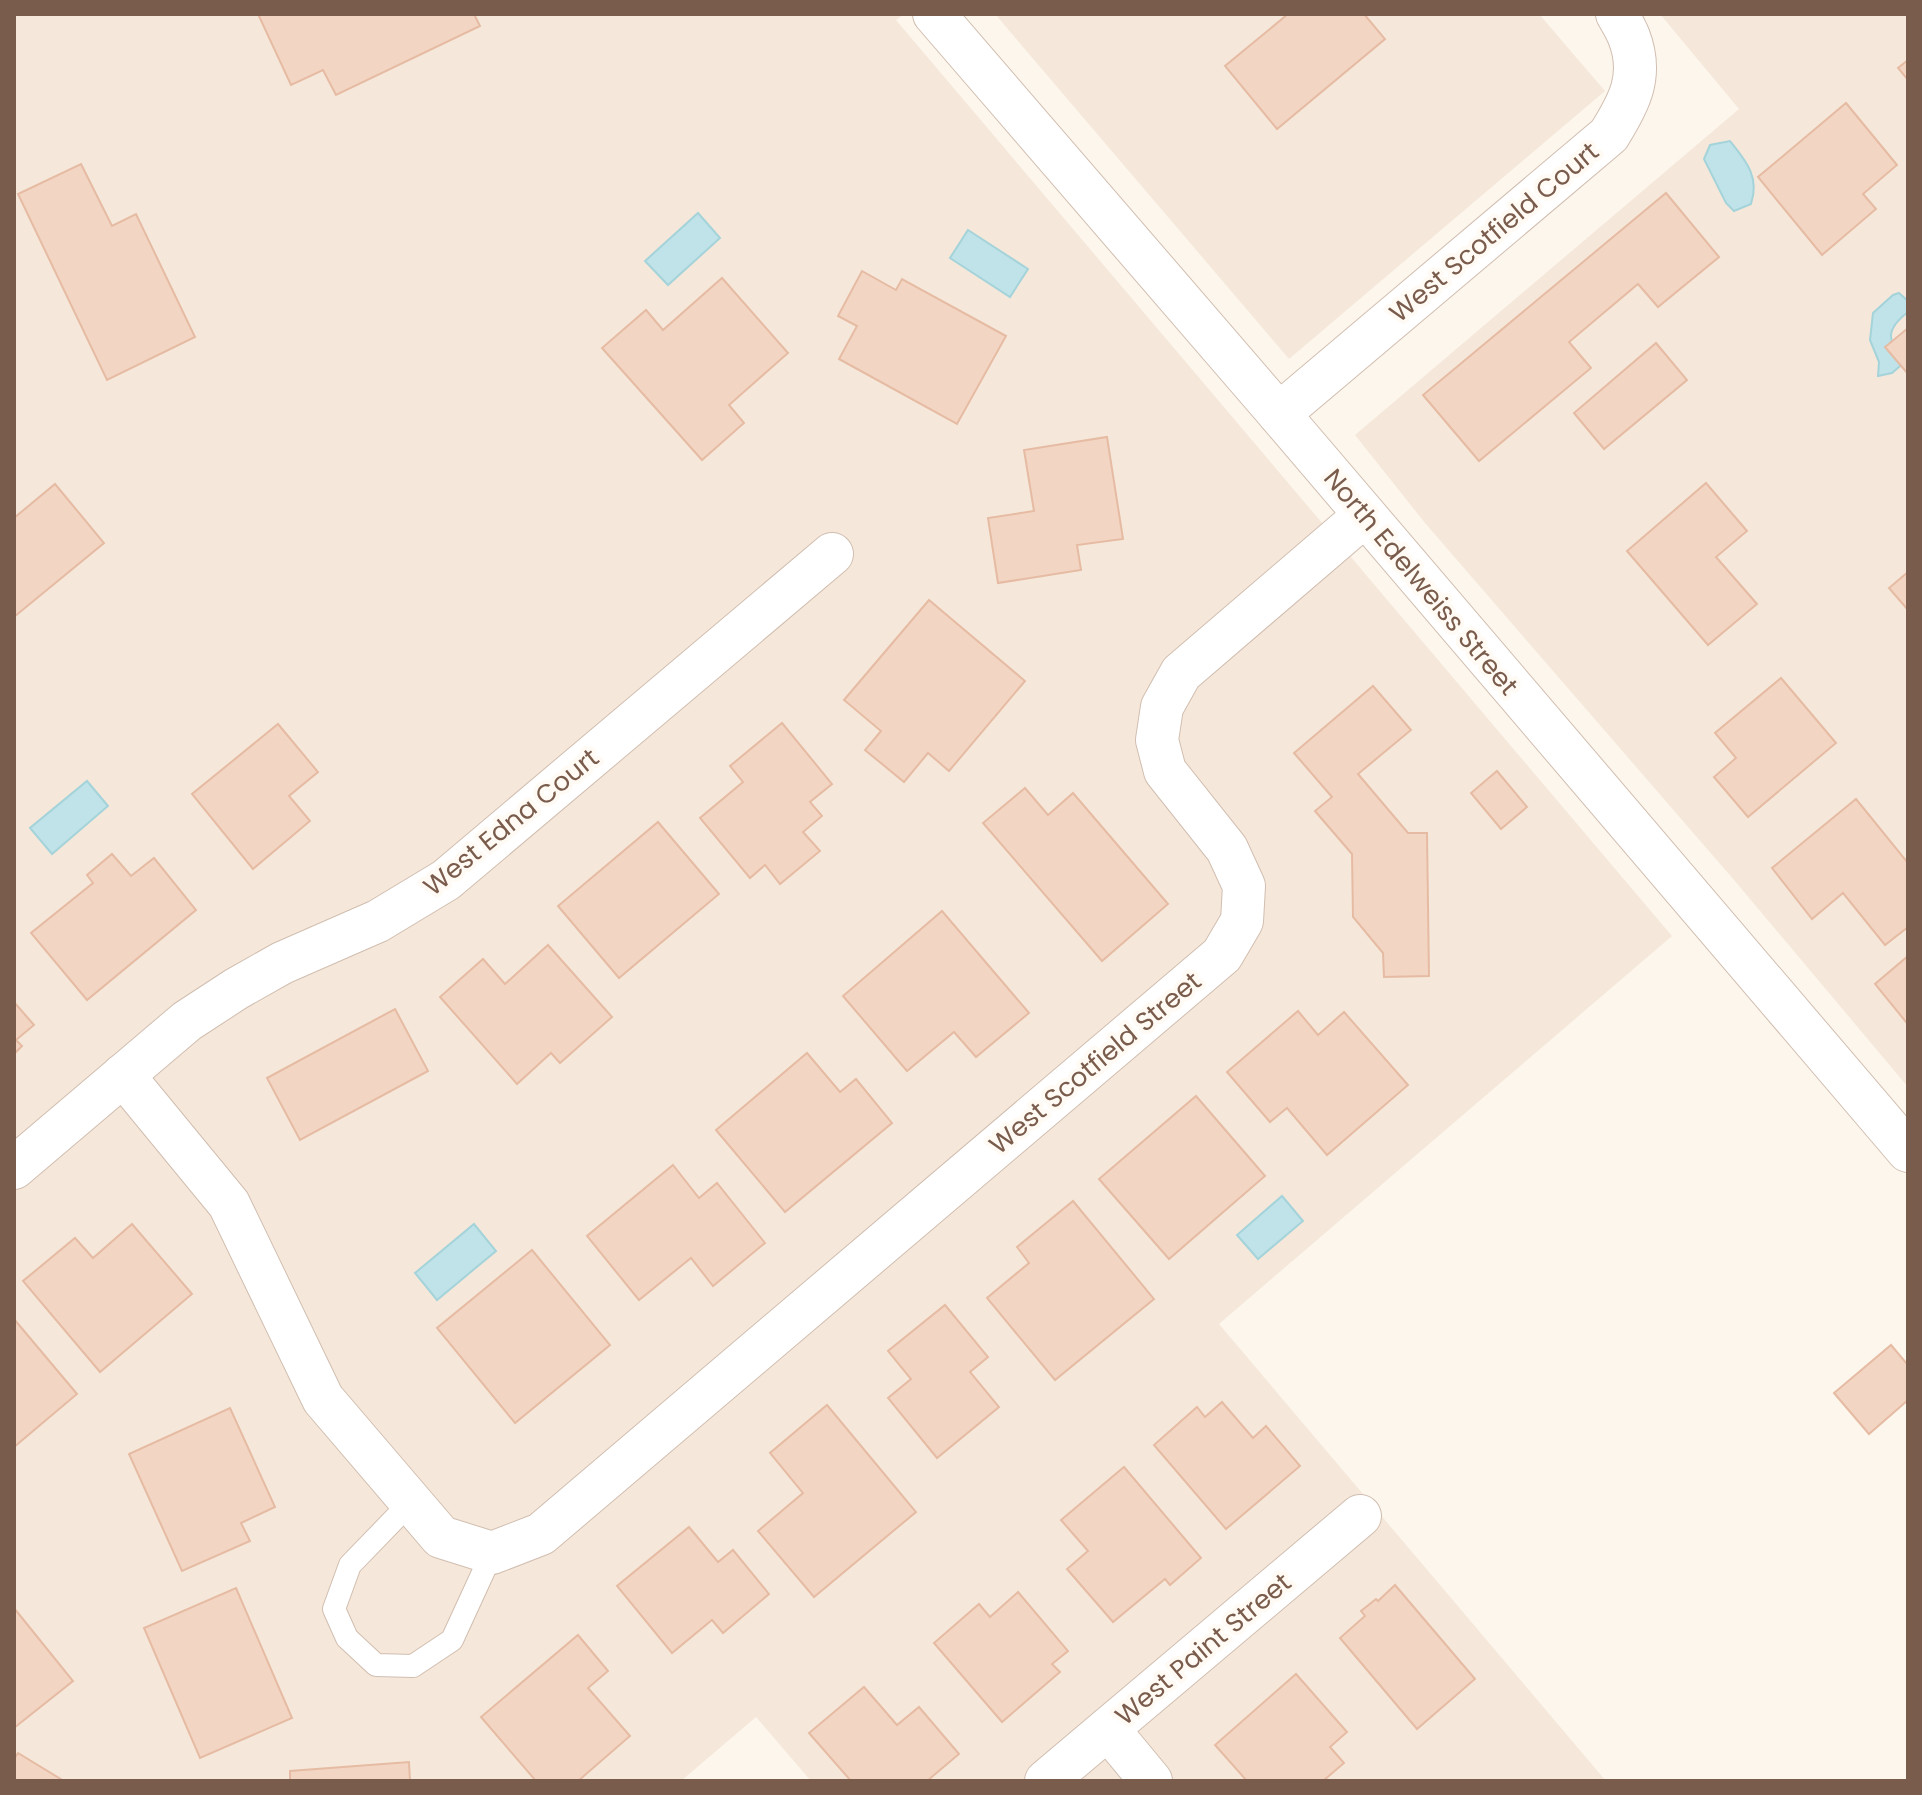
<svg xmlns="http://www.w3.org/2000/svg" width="1922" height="1795" viewBox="0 0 1922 1795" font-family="Poppins,sans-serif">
<rect width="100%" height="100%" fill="#fdf6ec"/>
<g fill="#f5e8da">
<polygon points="14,14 904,14 896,20 1672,936 1219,1324 1606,1781 811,1781 756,1717 681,1781 14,1781"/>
<polygon points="995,14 1539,14 1605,91 1289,359"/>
<polygon points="1660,14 1908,14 1908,1087 1734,880 1425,523 1355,435 1739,109"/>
</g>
<g fill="#bfe3e8" stroke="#a5d3da" stroke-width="2">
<path d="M1730,141c16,20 30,36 21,63l-17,7 -8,-8 -22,-44 6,-14z"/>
<polygon points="698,213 720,238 668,285 645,261"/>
<polygon points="968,230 1028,269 1010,297 950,258"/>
<path d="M1899,293l9,8v11c-22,17 -23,30 -1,48l-15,13 -14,3 1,-14 -9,-22 3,-27 20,-18z"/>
<polygon points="87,781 108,806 52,854 30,828"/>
<polygon points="1282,1196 1303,1221 1258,1259 1237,1235"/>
<polygon points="474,1224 496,1251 437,1300 415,1273"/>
</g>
<g fill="#f3d5c3" stroke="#e6bba3" stroke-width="2">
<polygon points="258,14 474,14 480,26 336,95 323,70 291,85"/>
<polygon points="1288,14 1364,14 1385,39 1277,129 1225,66"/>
<polygon points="1908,60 1908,80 1898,68"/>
<polygon points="1846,103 1897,165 1863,194 1876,209 1822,255 1758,177"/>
<polygon points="81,164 112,226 136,214 195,337 107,380 18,194"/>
<polygon points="1666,193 1719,257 1658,307 1638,284 1569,342 1591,368 1479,461 1423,395"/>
<polygon points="862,271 896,290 902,279 1006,336 957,424 839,359 857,326 838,316"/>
<polygon points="722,278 788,353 729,405 744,423 702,460 602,348 646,310 663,330"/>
<polygon points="1908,328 1908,374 1885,347"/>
<polygon points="1656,343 1687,380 1604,449 1574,413"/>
<polygon points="1107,437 1123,539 1077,545 1081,570 998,583 988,518 1034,511 1024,450"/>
<polygon points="1706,483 1747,531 1716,557 1757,604 1708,645 1627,551"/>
<polygon points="55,484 104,543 14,617 14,518"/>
<polygon points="1908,572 1908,610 1889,588"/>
<polygon points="929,600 1025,681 949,771 928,753 904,782 865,750 881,731 844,700"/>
<polygon points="1781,678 1836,743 1748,817 1714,777 1736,758 1715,733"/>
<polygon points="1373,686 1411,730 1358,774 1408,833 1427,833 1429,976 1384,977 1383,953 1353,917 1352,854 1315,811 1332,797 1294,753"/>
<polygon points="782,723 832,784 810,802 822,816 803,832 820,851 780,884 765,865 750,878 700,818 743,782 730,766"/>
<polygon points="278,724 318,772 289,796 310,821 253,869 192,794"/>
<polygon points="1497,771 1527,807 1501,829 1471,793"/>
<polygon points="1025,788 1048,815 1073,793 1168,904 1102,961 983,823"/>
<polygon points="1856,799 1908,863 1908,927 1885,945 1843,893 1812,919 1772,868"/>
<polygon points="658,822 719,894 619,978 558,906"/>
<polygon points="112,854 131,876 154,858 196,910 87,1000 31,933 93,883 87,875"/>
<polygon points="942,911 1029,1013 976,1057 954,1032 907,1071 843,996"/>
<polygon points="548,945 612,1017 560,1063 551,1053 517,1084 440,997 483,959 505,984"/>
<polygon points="1908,956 1908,1020 1906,1022 1875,984"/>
<polygon points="14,1002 34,1025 16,1040 22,1046 14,1054"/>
<polygon points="395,1009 428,1071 300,1140 267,1078"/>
<polygon points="1298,1011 1318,1035 1344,1012 1408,1085 1327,1155 1287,1108 1270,1122 1227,1072"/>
<polygon points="807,1053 840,1092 856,1079 892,1123 785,1212 716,1130"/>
<polygon points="1196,1096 1265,1176 1169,1259 1099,1179"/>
<polygon points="673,1165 699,1198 717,1183 765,1243 713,1286 691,1258 639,1300 587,1236"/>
<polygon points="1073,1201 1154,1299 1055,1380 987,1298 1029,1263 1017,1247"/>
<polygon points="132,1224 192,1294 100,1372 23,1281 75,1238 93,1258"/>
<polygon points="532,1250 610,1345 515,1423 437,1328"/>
<polygon points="945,1305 988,1357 970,1372 999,1407 937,1458 888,1398 911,1379 888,1351"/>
<polygon points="14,1319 77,1394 14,1447"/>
<polygon points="1891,1345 1908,1365 1908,1400 1869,1434 1834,1393"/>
<polygon points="1222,1402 1253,1438 1266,1426 1300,1466 1226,1529 1154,1445 1197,1407 1205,1417"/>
<polygon points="827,1405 916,1512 814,1597 758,1531 803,1493 770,1453"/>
<polygon points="230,1408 275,1507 241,1523 250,1541 182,1571 129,1454"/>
<polygon points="1124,1467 1201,1558 1170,1585 1165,1579 1113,1622 1067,1569 1088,1551 1061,1520"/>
<polygon points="689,1527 718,1562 733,1550 769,1594 723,1633 712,1620 672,1653 617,1586"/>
<polygon points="1395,1585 1475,1679 1417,1729 1340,1638 1365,1616 1361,1611 1376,1599 1378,1601"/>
<polygon points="236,1588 292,1718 200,1758 144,1628"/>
<polygon points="1018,1592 1068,1651 1052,1664 1060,1672 1002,1722 934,1643 979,1604 990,1617"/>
<polygon points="14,1608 73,1681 14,1728"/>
<polygon points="578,1635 608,1671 588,1688 630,1736 578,1781 536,1781 481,1717"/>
<polygon points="1296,1674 1347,1732 1330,1747 1344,1763 1323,1781 1247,1781 1215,1745"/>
<polygon points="864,1687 897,1725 919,1707 959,1754 927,1781 851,1781 809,1733"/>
<polygon points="18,1753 64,1781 14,1781 14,1759"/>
<polygon points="409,1762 410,1781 290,1781 290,1771"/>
</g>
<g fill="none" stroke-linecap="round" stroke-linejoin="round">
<defs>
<polyline id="lane" points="411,1502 350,1565 334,1609 347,1638 376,1665 413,1666 452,1640 492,1553"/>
<g id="street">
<polyline points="934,14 1279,414 1908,1151"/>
<path d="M1279,414l330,-279c20,-32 35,-59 20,-98 -3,-8 -8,-16 -12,-23"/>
<polyline points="123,1075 229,1204 323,1399 441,1537 492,1553 541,1534 1222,955 1242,921 1244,886 1227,849 1165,771 1157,740 1162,707 1181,673 1364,516"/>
<polyline points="14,1168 187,1021 236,989 282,963 378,921 446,880 832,554"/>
<polyline points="1108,1729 1151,1781"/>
<polyline points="1046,1781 1360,1516"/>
</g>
</defs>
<use href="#lane" stroke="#d1beb0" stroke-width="24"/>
<use href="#street" stroke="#d1beb0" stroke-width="44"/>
<use href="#lane" stroke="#fff" stroke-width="22"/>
<use href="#street" stroke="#fff" stroke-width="42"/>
</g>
<g text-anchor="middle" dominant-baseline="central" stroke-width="8" stroke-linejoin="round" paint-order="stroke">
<g font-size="26" fill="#7a5c4d" stroke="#fffaf3">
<text transform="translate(1494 232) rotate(-40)">West Scotfield Court</text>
<text transform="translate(1421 582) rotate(50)">North Edelweiss Street</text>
<text transform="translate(511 822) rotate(-39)">West Edna Court</text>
<text transform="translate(1095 1063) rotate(-40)">West Scotfield Street</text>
<text transform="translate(1203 1649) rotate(-40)">West Paint Street</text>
</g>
</g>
<rect width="1922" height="1795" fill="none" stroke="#7a5c4d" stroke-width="32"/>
</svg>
